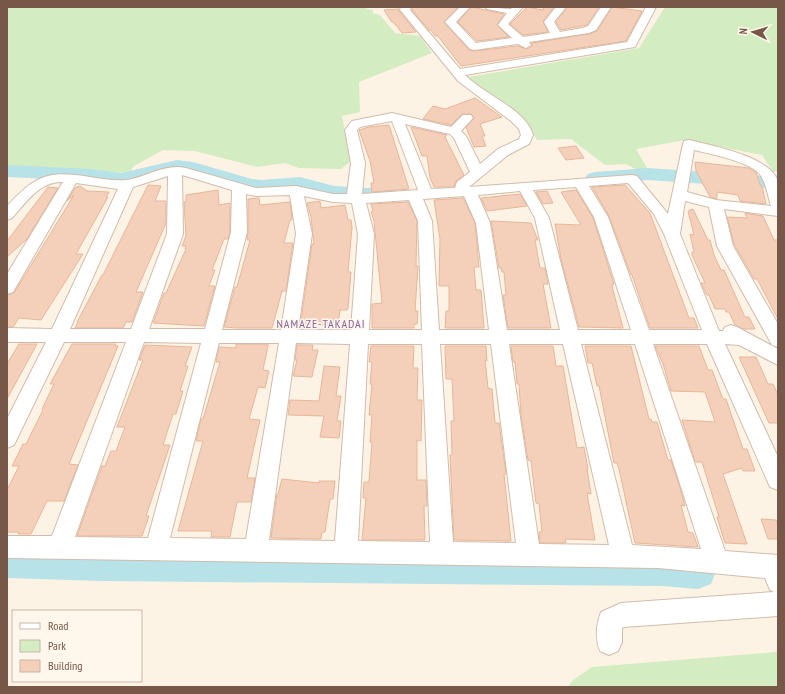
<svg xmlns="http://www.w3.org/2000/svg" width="785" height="694" viewBox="0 0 785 694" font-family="'PT Sans Narrow',sans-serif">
<rect width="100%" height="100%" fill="#fdf3e4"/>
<g fill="#d3ecc1">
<path d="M7,7h361l-2,2 7,1v3l7,2 15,18 25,3 12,17 -73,29 1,30 -18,4 9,45 -10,8 -42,-1 -14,-5 -28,4 -62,-16 -32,-1 -29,16 -4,5c-29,6 -57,1 -86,-1 -12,0 -25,0 -37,0z"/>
<polygon points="665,7 778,7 778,171 773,172 762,155 685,140 636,149 649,171 641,172 626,164 605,165 571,139 537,140 526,121 468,77 639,48"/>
<polygon points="778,649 778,687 568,687 573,680 592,667 776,652"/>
</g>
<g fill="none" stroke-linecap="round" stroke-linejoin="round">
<g fill="#b7e2e8" fill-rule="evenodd">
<polygon points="177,160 193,162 252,179 262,180 300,177 334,186 366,188 384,187 392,188 395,193 392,198 366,200 334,198 300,189 262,192 250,191 185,172 169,173 145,181 121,185 90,181 7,177 7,165 90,169 121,173"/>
<polygon points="648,168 764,176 778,175 778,187 764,188 648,180 595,184 588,182 585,178 588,174 595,172"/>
<polygon points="7,544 102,547 662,550 698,553 711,558 716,571 711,584 698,589 662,586 102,581 7,578"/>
</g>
</g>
<g fill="#f4d0ba" stroke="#e8b699">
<polygon points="412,7 458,7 444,22 469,50 474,51 518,46 527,49 532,46 532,43 589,34 597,31 612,7 642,11 626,41 461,66 438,36 435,36 431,30 429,30 412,10"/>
<polygon points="471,7 504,14 497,25 509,37 477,41 458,22"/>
<polygon points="527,7 543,10 544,7 554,7 543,21 548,32 523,35 510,24"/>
<polygon points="567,7 599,7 587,25 561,30 556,22"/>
<polygon points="399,9 399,11 416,32 402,33 396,25 391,21 384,10"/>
<polygon points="475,98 502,117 480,124 485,136 482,136 486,146 474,147 466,127 474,118 471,114 462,114 451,125 423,119 433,106 445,109"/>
<polygon points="389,125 409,189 372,192 371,183 374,183 370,161 359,130 369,127"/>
<polygon points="411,127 447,135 445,137 464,175 456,181 454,187 434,187 430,178 427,156 422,156"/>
<polygon points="576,146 584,158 566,160 558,148"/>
<polygon points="695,162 749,168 756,172 760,185 762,186 766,204 740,201 738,195 717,192 717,199 710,197 696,171"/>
<polygon points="148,185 161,186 155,201 166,201 166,223 136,292 143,292 132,322 126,322 123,328 75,328 78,322 77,322 102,275 103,275"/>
<polygon points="625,185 650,213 689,318 694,318 698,328 650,328 632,275 631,275 609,216 592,187"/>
<polygon points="80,186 87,191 109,192 106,197 108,197 76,254 83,254 41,320 19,318 13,327 7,327 7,295 14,293 74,195 67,201 75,188"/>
<polygon points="48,187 58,188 27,239 7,257 7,241"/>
<polygon points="218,190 219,205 230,203 230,232 228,239 224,239 212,270 215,270 209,286 215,286 204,326 153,323 164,293 166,293 186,249 185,249 186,246 182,246 186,236 184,202 186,202 186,195"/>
<polygon points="576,190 593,218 614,284 612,284 613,290 623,328 579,327 561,259 555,224 581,225 561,192"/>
<polygon points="547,191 553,203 543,204 536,192"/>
<polygon points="520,194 527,206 487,211 481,198"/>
<polygon points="259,198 260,205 290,202 292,220 290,220 284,243 293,243 286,291 282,291 272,328 236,328 224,327 235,287 237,287 250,240 247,240 248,232 248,199"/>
<polygon points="463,198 475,223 479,267 474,267 476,290 481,290 484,328 445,328 446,311 449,311 449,286 439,286 440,239 434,200"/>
<polygon points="320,201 321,208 345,205 348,220 351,220 352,227 348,272 351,272 348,308 347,310 340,310 338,326 319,325 316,328 300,328 312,244 314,244 311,217 307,203"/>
<polygon points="408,202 417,221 416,266 418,266 415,311 418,311 417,324 414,324 414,328 372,328 372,304 382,303 374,221 371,212 373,211 371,204"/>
<polygon points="693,209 708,240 710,240 714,255 721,270 724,270 745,317 749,317 755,329 743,329 735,325 729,312 726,312 725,309 715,309 709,295 707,295 701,283 705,283 692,255 692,252 694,252 690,234 694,235 688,211"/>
<polygon points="745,213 763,216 774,240 778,240 778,319 757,279 754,279 734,244 727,217 747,218"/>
<polygon points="491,221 531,223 538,240 535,240 540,268 545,268 548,284 543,284 551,328 508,328 503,295 506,295 504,272 502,272 501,268 499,268"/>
<polygon points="19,344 37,344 7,399 7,364"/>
<polygon points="72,344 116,344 115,346 118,346 69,464 78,465 64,501 47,501 31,534 18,534 19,532 7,532 7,490 19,466 12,466 23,444 26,444 43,410 42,409 54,384 50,384"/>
<polygon points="236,344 268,344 268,346 263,370 269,371 265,388 258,387 249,419 260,420 247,478 255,478 251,502 237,502 230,537 211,537 212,531 178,531 203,441 196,441 201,419 203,419 220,362 216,362 219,347 236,348"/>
<polygon points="145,345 192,347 185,366 188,366 180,391 183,391 176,414 173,414 163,445 170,445 146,516 149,516 142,536 77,536 102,466 105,466 111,451 116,451 125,427 117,427 143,360 139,360"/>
<polygon points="297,345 313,345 312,350 318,350 312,377 293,376 297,360 295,360"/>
<polygon points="371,346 414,346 413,368 418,368 417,400 422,400 421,441 417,440 417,480 426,480 427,506 424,506 425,540 362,540 366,498 363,498 364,482 369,482 372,442 370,442 372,415 369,415 372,384 370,384 372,362 369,362"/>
<polygon points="445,346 486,346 487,361 485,360 488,388 492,389 495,423 499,423 506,474 504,474 511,541 454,540 450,455 452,455 451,421 454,421 452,379 446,379"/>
<polygon points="511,346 553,346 556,366 563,366 577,448 584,447 588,469 587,469 591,494 587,493 595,540 565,539 566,543 540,543 539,532 542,532 539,504 536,503 531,461 528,460 521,415 519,384 517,384 515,362 513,362"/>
<polygon points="585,346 631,346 649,419 651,419 652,422 657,422 668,460 671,460 681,491 685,506 681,505 688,532 693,533 698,547 635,543 619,469 617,463 614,463 599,386 597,386 592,363 588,363"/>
<polygon points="655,346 699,346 708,370 712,370 723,399 726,399 743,449 747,449 755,471 743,471 742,468 723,474 747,544 725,543 717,517 719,517 702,462 695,462 682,420 715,422 705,392 671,391 663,364"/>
<polygon points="739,357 756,357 768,384 773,384 778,395 778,423 769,423"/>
<polygon points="324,366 340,367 336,396 341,396 337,421 341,421 339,438 320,437 324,416 288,415 290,400 319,401"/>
<polygon points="282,479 319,483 319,481 335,481 333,499 330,499 325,532 322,532 321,539 271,538 277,494 278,494"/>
<polygon points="761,519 776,520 778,526 778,539 768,539"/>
</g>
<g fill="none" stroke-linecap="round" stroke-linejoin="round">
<defs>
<g id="minor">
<path d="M401,7h10l-1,3 50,59 167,-27 19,-35h10l-21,40 -170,28c18,19 61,34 68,60l-4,9 -21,11 -39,32 163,-12 5,1 31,38 15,-70 1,-3 5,-1c23,6 82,16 89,42 2,10 0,23 0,34l-54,-7 9,37 45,78v23l-6,-2 -55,-99 -8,-39 -24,-6 -5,33 39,97h4l2,-4 6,-2 6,2 41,22v16l-39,-20 -14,-1 53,113v33l-8,-3 -63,-143h-54l72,207 53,4v61l-154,11 -2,1v14l-4,9 -9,4 -9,-4c-5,-13 -4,-26 1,-39l20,-9 153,-11 -4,-2 -5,-12 -107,-10 -651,-10v-22h45l74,-194h-62l-50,103 -7,3v-29l39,-77h-39v-14l45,1 66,-140 -42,-6 -63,109 -6,2v-20l56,-92c-24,-1 -37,21 -51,36l-5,2v-14c29,-31 41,-36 83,-29 12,2 24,4 37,3 19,-3 39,-17 59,-12l70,20 40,-2 37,8h14l4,-31 -6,-33 7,-9 40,-8 59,14 12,-12h8l2,3 -12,13 5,5 14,28 18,-15 21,-10 2,-4 -2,-6 -8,-8 -53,-40 -56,-69 -2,-2zM392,121l26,69 -56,4 3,-31 -8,-33 3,-3zM405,124l45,10 4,4 16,34 -13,10 -2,6 -24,1zM694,150c16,4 59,12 67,26 5,8 7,20 10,30l-55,-6 -29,-8zM182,175l50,15 -1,42 -26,97h-56l34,-95zM168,176l-1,58 -36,95h-61l63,-142zM628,183l26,31 10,20 38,96h-53l-41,-113 -19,-31zM576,187l18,30 37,113h-53l-29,-112 -16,-28zM520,191l15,27 25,112h-53l-17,-107 -12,-28zM246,194l10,2 34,-1 6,39 -15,96h-59l25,-98zM304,196l29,6 19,1 6,31 -7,96h-53l14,-96zM464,196l12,27 13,107h-50l-7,-109 -9,-22zM409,200l9,21 4,109h-53l5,-96 -8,-31zM144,342l57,1 -53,195 -73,-1zM219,343h60l-33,196 -76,-1zM296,343l54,1 -15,197 -66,-1zM368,344h54l8,198 -72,-1zM440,344h51l25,199 -63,-1zM509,344h54l46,201 -70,-1zM581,344h54l66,205 -69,-4z"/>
<polygon points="460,7 470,7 456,22 476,43 512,38 498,25 507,13 487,9 485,7 511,9 513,7 523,7 508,24 523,37 550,33 544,22 556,7 566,7 554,22 560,32 583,28 588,26 601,7 611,7 596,30 589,33 529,42 531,45 526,48 518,44 474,50 470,49 445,22"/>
</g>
</defs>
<use href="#minor" stroke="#d1bcac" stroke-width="2"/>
<use href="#minor" fill="#fff" fill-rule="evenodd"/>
</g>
<g text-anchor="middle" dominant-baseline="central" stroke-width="3" stroke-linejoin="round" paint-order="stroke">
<g font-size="12" letter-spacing="1" fill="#87639b" stroke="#fff7eb">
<text x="321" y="323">NAMAZE-TAKADAI</text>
</g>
</g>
<rect width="785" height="694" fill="none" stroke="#775848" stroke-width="16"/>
<rect x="12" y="610" width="130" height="72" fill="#fff7eb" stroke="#c9b7aa"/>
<rect x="20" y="623" width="20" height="6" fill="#ffffff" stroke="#c9b7aa"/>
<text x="48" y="630" font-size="12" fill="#775848">Road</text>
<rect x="20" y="640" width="20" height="12" fill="#d3ecc1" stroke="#c9b7aa"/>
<text x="48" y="650" font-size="12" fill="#775848">Park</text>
<rect x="20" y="660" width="20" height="12" fill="#f4d0ba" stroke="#c9b7aa"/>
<text x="48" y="670" font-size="12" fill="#775848">Building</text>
<g transform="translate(753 32) rotate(275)" stroke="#fff7eb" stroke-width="3" paint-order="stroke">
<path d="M0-3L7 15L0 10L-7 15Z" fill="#775848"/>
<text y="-6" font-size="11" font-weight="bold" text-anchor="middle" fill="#775848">N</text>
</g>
</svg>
